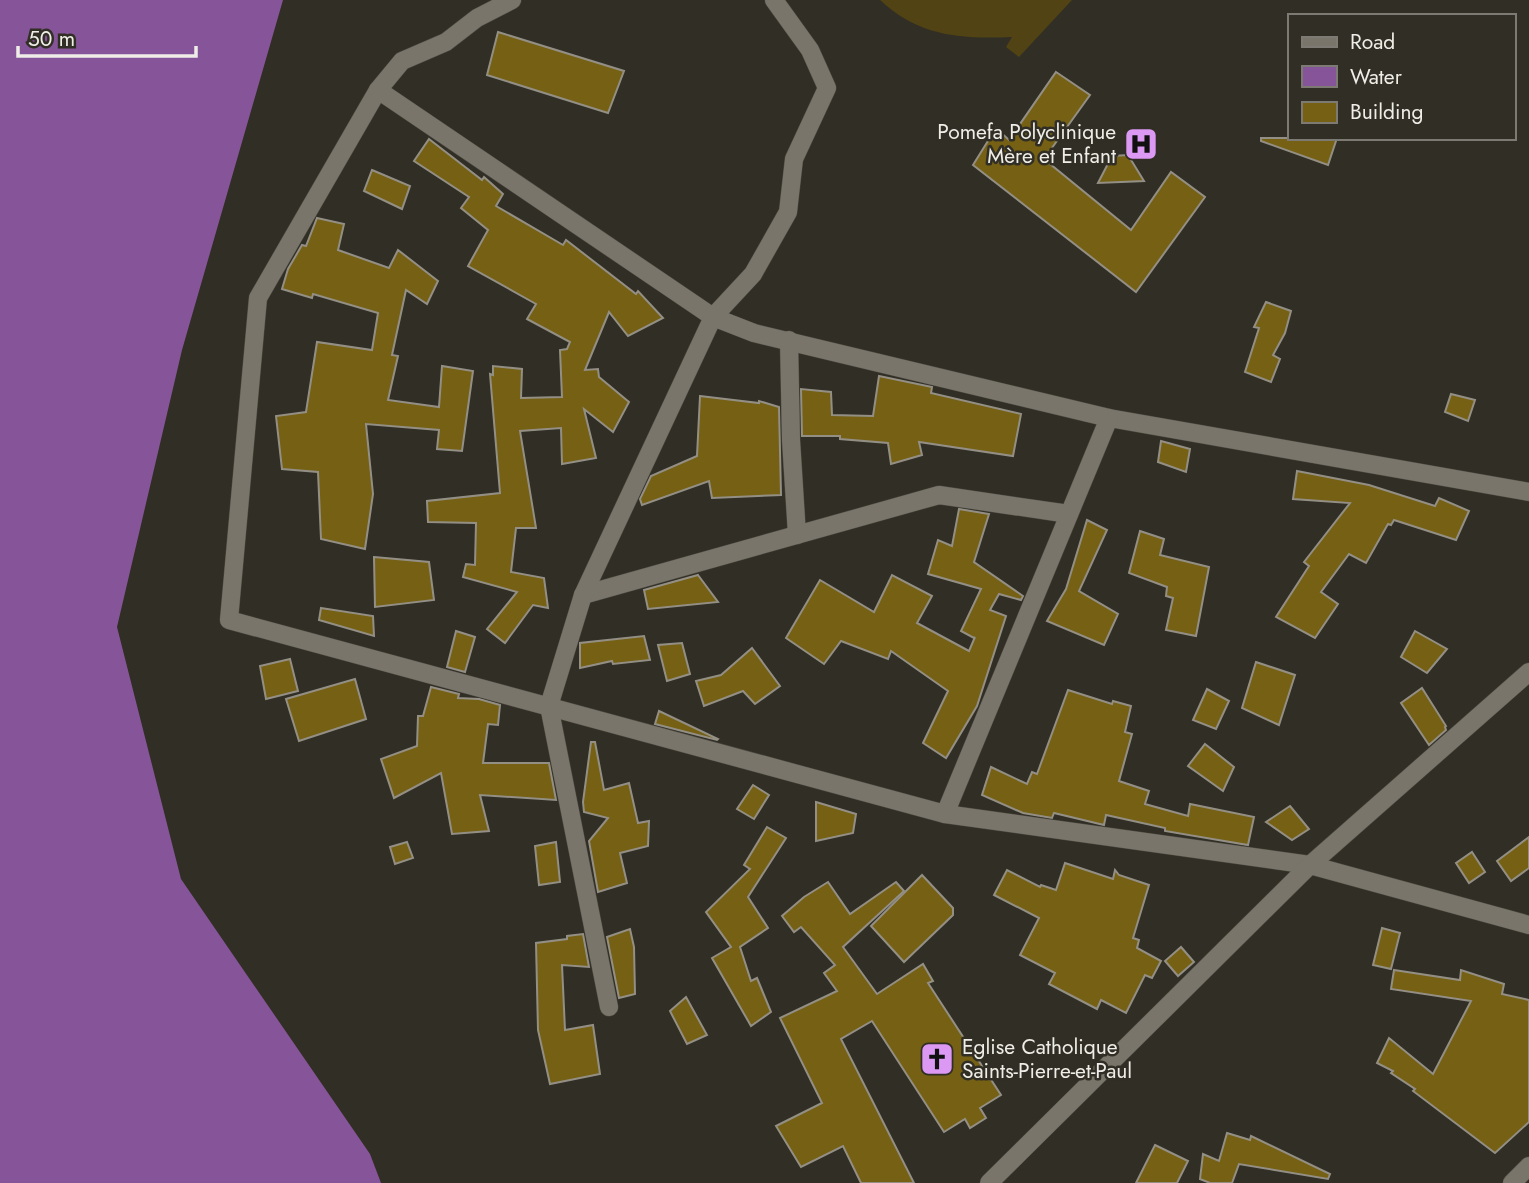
<svg xmlns="http://www.w3.org/2000/svg" width="1529" height="1183" viewBox="0 0 1529 1183" font-family="Jost,sans-serif">
<rect width="100%" height="100%" fill="#312e25"/>
<path fill="#514314" d="M880,0h192l-53,57 -13,-10 6,-10c-50,2 -93,0 -132,-37z"/>
<polygon fill="#865498" points="0,0 283,0 182,350 117,627 181,879 370,1154 381,1183 0,1183"/>
<g fill="#756014" stroke="#938f85" stroke-width="2">
<polygon points="498,32 624,71 608,113 487,75"/>
<polygon points="1056,72 1090,95 1044,159 1131,230 1171,172 1205,197 1136,292 973,165 996,128 1009,140"/>
<polygon points="1261,138 1337,138 1328,165 1261,141"/>
<polygon points="429,139 482,180 484,177 503,194 496,206 563,245 566,240 636,294 638,291 663,318 628,336 609,312 585,370 598,369 599,377 629,402 613,432 584,409 596,458 562,464 561,428 520,431 536,528 516,528 511,572 544,578 548,608 533,605 505,643 487,629 517,592 463,577 466,564 475,565 476,523 428,522 427,501 500,493 490,374 493,375 493,366 522,369 521,398 562,397 560,350 567,349 570,342 527,319 536,304 468,266 488,230 461,208 469,197 414,161"/>
<polygon points="1128,155 1144,181 1098,183 1112,156"/>
<polygon points="372,170 410,186 402,209 364,191"/>
<polygon points="317,218 344,224 338,250 389,268 398,250 438,281 427,304 406,290 392,355 398,356 388,400 439,407 442,366 473,371 462,451 437,449 439,430 366,424 373,494 365,549 321,539 318,472 282,469 276,416 306,412 317,342 372,350 378,313 313,294 312,298 282,289 288,269 302,245 306,246"/>
<polygon points="1266,302 1291,311 1285,333 1273,355 1280,359 1271,382 1245,372 1259,328 1254,327"/>
<polygon points="879,376 932,387 931,393 1021,414 1013,456 919,442 922,455 891,464 888,443 840,439 840,436 802,436 801,389 831,392 832,415 873,416"/>
<polygon points="1451,394 1475,400 1468,421 1445,412"/>
<polygon points="700,396 759,403 759,401 779,407 781,495 712,498 709,481 642,505 640,499 651,476 697,456"/>
<polygon points="1161,441 1190,449 1186,472 1158,462"/>
<polygon points="1297,471 1369,485 1435,506 1439,498 1469,511 1456,540 1394,520 1391,525 1388,524 1366,563 1349,554 1321,592 1338,604 1315,638 1276,617 1309,566 1304,562 1350,503 1293,499"/>
<polygon points="959,509 989,514 974,562 1023,596 1021,600 999,594 990,610 1006,616 977,706 946,758 923,743 948,691 891,651 888,659 841,641 824,664 786,638 820,580 874,612 892,575 932,596 917,623 969,651 975,637 974,638 961,631 981,589 928,574 938,540 952,546"/>
<polygon points="1087,520 1107,530 1079,591 1118,614 1104,645 1047,621 1066,589"/>
<polygon points="1140,531 1164,539 1160,555 1209,567 1196,636 1166,630 1173,598 1166,596 1167,587 1129,573"/>
<polygon points="374,557 429,562 434,600 375,607"/>
<polygon points="698,575 718,602 648,609 644,590"/>
<polygon points="321,608 373,616 374,636 319,620"/>
<polygon points="456,631 475,637 465,672 447,667"/>
<polygon points="1415,631 1447,649 1427,673 1401,657"/>
<polygon points="644,636 650,660 613,664 612,661 580,668 580,643"/>
<polygon points="682,643 690,674 667,681 658,645"/>
<polygon points="752,648 780,686 755,704 743,691 704,706 696,681 721,675"/>
<polygon points="290,659 298,691 266,699 260,666"/>
<polygon points="1256,662 1295,675 1279,725 1242,708"/>
<polygon points="355,679 366,719 299,741 286,699"/>
<polygon points="431,687 459,694 458,698 479,699 500,705 498,725 488,724 483,763 549,763 556,800 480,795 489,831 452,834 441,773 394,798 381,759 417,746 418,716 423,716"/>
<polygon points="1422,688 1446,726 1445,727 1446,730 1429,745 1401,703"/>
<polygon points="1207,689 1229,701 1216,729 1193,720"/>
<polygon points="1068,690 1112,704 1113,701 1131,706 1125,732 1132,734 1119,781 1149,791 1145,804 1188,816 1190,804 1254,817 1248,845 1165,831 1165,828 1106,815 1104,825 1054,813 1052,818 1023,813 982,795 991,767 1027,784 1032,772 1037,774"/>
<polygon points="659,711 718,739 717,740 655,724"/>
<polygon points="591,742 595,742 604,790 629,783 638,823 649,821 648,846 620,853 627,883 598,892 589,841 608,818 584,812 583,802"/>
<polygon points="1205,744 1234,767 1223,791 1188,766"/>
<polygon points="753,785 769,795 754,819 737,809"/>
<polygon points="816,802 856,814 853,833 816,841"/>
<polygon points="1290,806 1309,829 1292,840 1266,822"/>
<polygon points="767,827 786,838 748,897 768,928 740,947 751,981 757,978 771,1012 751,1026 712,958 731,947 706,912 750,869 744,865"/>
<polygon points="1529,837 1529,868 1511,881 1497,861"/>
<polygon points="407,842 413,858 395,864 390,847"/>
<polygon points="556,842 560,882 539,885 535,846"/>
<polygon points="1472,852 1485,872 1469,883 1456,863"/>
<polygon points="1065,863 1113,879 1115,870 1119,875 1149,885 1133,938 1139,940 1137,948 1161,961 1152,978 1145,975 1126,1013 1101,1000 1097,1009 1049,984 1055,973 1020,955 1039,918 994,895 1007,870 1040,887 1041,885 1056,890"/>
<polygon points="922,875 953,908 953,915 904,962 871,926"/>
<polygon points="828,882 850,914 896,882 904,891 843,947 877,994 923,964 933,981 928,983 1001,1095 980,1108 986,1118 970,1128 965,1119 944,1132 872,1021 841,1039 914,1183 861,1183 843,1146 801,1167 776,1126 822,1103 780,1018 837,991 824,973 835,965 801,927 794,932 782,916 804,897"/>
<polygon points="1382,928 1400,933 1391,969 1373,965"/>
<polygon points="630,929 634,947 635,994 619,998 607,937"/>
<polygon points="583,934 589,967 562,965 565,1030 593,1025 600,1074 550,1084 538,1030 536,943 567,939 567,936"/>
<polygon points="1181,947 1194,962 1178,976 1165,961"/>
<polygon points="1394,970 1460,980 1461,970 1504,984 1502,994 1529,1000 1529,1122 1495,1153 1413,1091 1415,1089 1391,1073 1393,1071 1377,1063 1389,1038 1433,1074 1471,1001 1391,989"/>
<polygon points="686,997 707,1035 687,1044 670,1011"/>
<polygon points="1227,1133 1250,1140 1251,1136 1330,1174 1328,1179 1239,1164 1232,1183 1210,1183 1200,1179 1203,1154 1219,1161"/>
<polygon points="1155,1145 1188,1161 1177,1183 1136,1183"/>
</g>
<g fill="none" stroke-linecap="round" stroke-linejoin="round">
<defs>
<g id="minor">
<polyline points="512,0 477,18 446,42 402,61 378,90 258,298 229,620 945,814 1310,865 1529,925"/>
<polyline points="378,90 713,317 754,333 1109,418 1529,492"/>
<polyline points="789,340 791,440 797,535"/>
<polyline points="583,595 939,495 1069,514"/>
<polyline points="945,814 1109,418"/>
<polyline points="609,1007 549,706 583,595 713,317 753,274 788,212 794,159 827,88 810,50 774,0"/>
<polyline points="989,1183 1310,865 1529,672"/>
<polyline points="1512,1183 1529,1166"/>
</g>
</defs>
<use href="#minor" stroke="#4c4a42" stroke-width="19"/>
<use href="#minor" stroke="#79756b" stroke-width="18"/>
</g>
<defs>
<symbol id="hospital-square" viewBox="-11 -11 22 22"><rect x="-9" y="-9" width="18" height="18" rx="4" fill="#dc99f4" stroke="#312e25"/><path d="M-5-5h3v3.5h4V-5h3V5h-3V1.5h-4V5h-3Z" fill="#111"/></symbol>
<symbol id="church-square" viewBox="-11 -11 22 22"><rect x="-9" y="-9" width="18" height="18" rx="4" fill="#dc99f4" stroke="#312e25"/><path d="M-1.2-6h2.4v3.5h3.3v2.4h-3.3V6h-2.4V-.1h-3.3v-2.4h3.3Z" fill="#111"/></symbol>
</defs>
<g fill-rule="evenodd">
<use href="#hospital-square" x="1122" y="125" width="38" height="38"/>
<use href="#church-square" x="918" y="1040" width="38" height="38"/>
</g>
<g text-anchor="middle" dominant-baseline="central" stroke-width="5" stroke-linejoin="round" paint-order="stroke">
<g font-size="21" fill="#efede7" stroke="#312e25" text-anchor="end">
<text x="1116" y="132">Pomefa Polyclinique<tspan x="1116" dy="24">Mère et Enfant</tspan></text>
<text x="962" y="1047" text-anchor="start">Eglise Catholique<tspan x="962" dy="24">Saints-Pierre-et-Paul</tspan></text>
</g>
</g>
<rect x="1288" y="14" width="228" height="126" fill="#312e25" stroke="#7d7a73" stroke-width="2"/>
<rect x="1302" y="37" width="35" height="10" fill="#79756b" stroke="#7d7a73" stroke-width="2"/>
<text x="1350" y="49" font-size="21" fill="#efede7">Road</text>
<rect x="1302" y="66" width="35" height="21" fill="#865498" stroke="#7d7a73" stroke-width="2"/>
<text x="1350" y="84" font-size="21" fill="#efede7">Water</text>
<rect x="1302" y="102" width="35" height="21" fill="#756014" stroke="#7d7a73" stroke-width="2"/>
<text x="1350" y="119" font-size="21" fill="#efede7">Building</text>
<path d="M18 46v10h178v-10" fill="none" stroke="#efede7" stroke-width="3.5"/>
<text x="28" y="46" font-size="21" fill="#efede7" stroke="#312e25" stroke-width="5" paint-order="stroke">50 m</text>
</svg>
